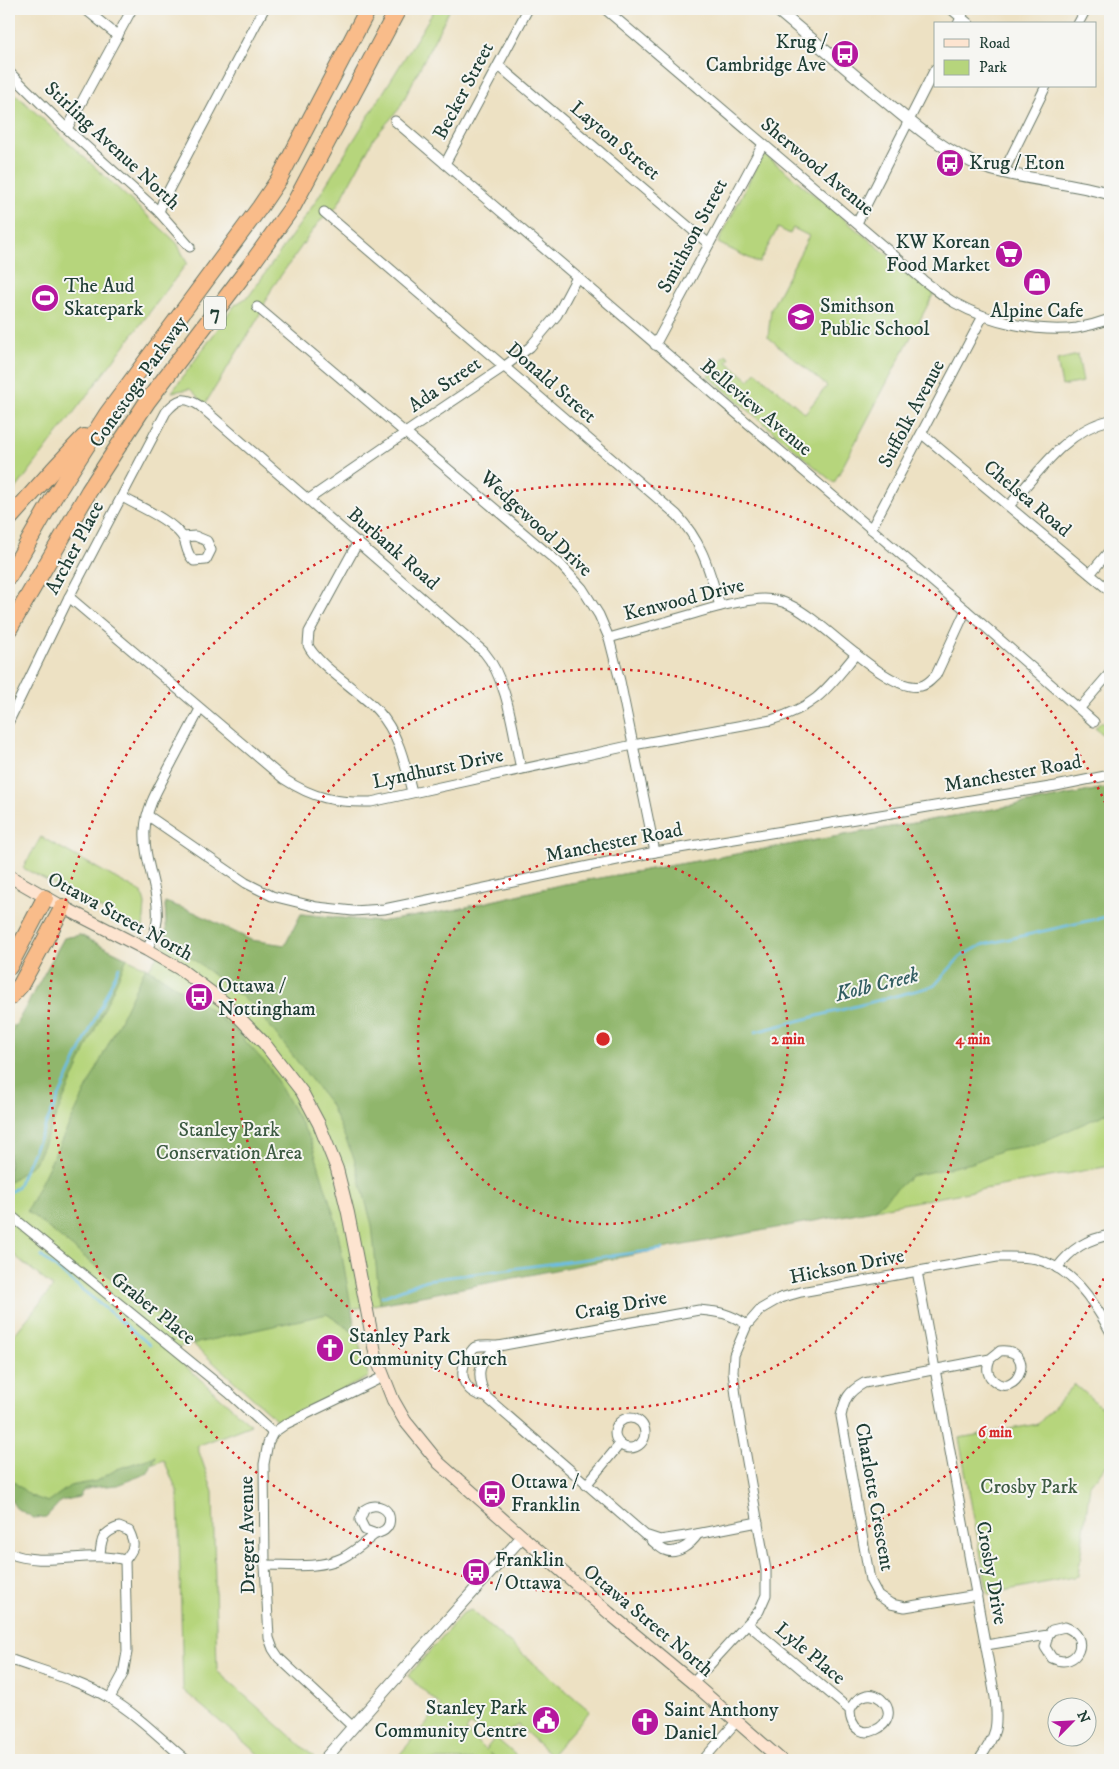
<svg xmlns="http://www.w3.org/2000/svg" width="1119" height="1769" viewBox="0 0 1119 1769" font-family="'IM FELL DW Pica',serif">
<rect width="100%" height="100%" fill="#f6f6f2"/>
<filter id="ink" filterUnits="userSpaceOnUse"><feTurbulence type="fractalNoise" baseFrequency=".02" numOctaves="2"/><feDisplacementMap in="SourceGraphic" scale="10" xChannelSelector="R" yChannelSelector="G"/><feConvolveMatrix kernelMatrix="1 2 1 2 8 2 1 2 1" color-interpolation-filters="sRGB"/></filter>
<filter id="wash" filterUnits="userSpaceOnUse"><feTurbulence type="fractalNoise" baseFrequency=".0096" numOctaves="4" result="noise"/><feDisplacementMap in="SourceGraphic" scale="20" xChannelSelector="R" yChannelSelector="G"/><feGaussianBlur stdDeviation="1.12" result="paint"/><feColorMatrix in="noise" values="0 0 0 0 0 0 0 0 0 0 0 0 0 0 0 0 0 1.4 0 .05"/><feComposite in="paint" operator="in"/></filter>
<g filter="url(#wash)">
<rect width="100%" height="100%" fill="#ede1c3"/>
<g fill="#b6d57c" stroke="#6a8958" fill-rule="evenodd">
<polygon points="435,9 450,9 399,109 374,138 336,208 318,223 272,288 257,320 205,404 190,389 172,392 235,305 249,296 314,204"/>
<polygon points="9,88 177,243 187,263 9,498"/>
<polygon points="763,153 934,293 834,483 708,376 726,355 730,358 727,362 749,380 756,372 805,413 827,386 768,337 771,309 809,236 793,228 790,234 778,228 759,263 718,243"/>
<polygon points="1078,355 1083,382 1062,386 1057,360"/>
<polygon points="1102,721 1110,729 1110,740 1095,728"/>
<polygon points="1110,787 1110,1166 679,1245 327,1314 356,1334 369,1377 278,1421 193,1344 179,1347 173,1355 251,1425 197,1446 213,1492 217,1671 314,1757 311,1760 265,1760 183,1690 178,1493 164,1460 33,1510 9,1488 9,1341 53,1287 9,1251 9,1027 17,1025 64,938 80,935 149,969 167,939 165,902 242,950 293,961 301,914 380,922 454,910 560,885 1045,800"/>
<polygon points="41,837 142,893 145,904 143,931 23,868"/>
<polygon points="1075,1384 1110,1415 1110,1461 1090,1485 1078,1576 988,1594 959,1438 1038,1424"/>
<path d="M471,1610l119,101 -39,44 -33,-30 -22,13 24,21 -1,1h-22l-8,-7 6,7h-100l46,-54 -33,-30 55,-63zM470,1725l25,13 -10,12 -19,-19z"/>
</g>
<g fill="#90b66c" stroke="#587a50">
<polygon points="1110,787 1110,1112 1035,1145 1002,1150 972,1163 911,1176 874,1210 673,1247 380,1304 372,1225 354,1158 330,1104 255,1007 167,939 165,902 194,912 251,940 285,945 301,914 380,922 454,910 560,885 1045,800"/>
<polygon points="80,935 127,958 35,1163 9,1182 9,1037 64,938"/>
<polygon points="146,967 204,1005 235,1030 269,1067 311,1141 336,1222 356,1334 327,1314 193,1344 27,1211"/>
<polygon points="156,1456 148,1473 117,1485 85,1488 79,1497 61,1501 46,1517 34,1518 16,1508 9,1497 9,1478 31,1496 48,1502 70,1486 97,1481 117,1469"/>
</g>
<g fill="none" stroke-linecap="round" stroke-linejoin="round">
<g stroke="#6bbee7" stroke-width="2.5">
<polyline points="755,1032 934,986 960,957 982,945 1110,916"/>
<polyline points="9,1193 17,1187 119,967"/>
<polyline points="41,1256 150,1345"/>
<polyline points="382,1297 426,1280 663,1249"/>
</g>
</g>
</g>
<g filter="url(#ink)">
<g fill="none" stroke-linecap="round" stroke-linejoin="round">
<defs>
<g id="minor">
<polyline points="85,9 118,36"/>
<path d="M605,9l319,272c10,7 20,16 31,22 34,19 84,30 122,25 11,-2 22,-5 33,-9"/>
<polyline points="951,9 969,24"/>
<polyline points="958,24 965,9"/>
<polyline points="1078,24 1086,9"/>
<polyline points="499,66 709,244"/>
<polyline points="9,72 67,129 159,212 190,247"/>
<polyline points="395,121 966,610 1094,722"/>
<polyline points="67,129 132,9"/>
<polyline points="445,164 528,9"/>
<polyline points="1003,173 1046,86"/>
<polyline points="159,212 163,201 264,9"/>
<path d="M324,212l353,303c26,28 32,55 43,91"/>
<polyline points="857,223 935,69"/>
<polyline points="257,307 560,564 582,588 599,615 609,638 620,681 655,852"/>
<polyline points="655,345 763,144"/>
<polyline points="922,434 1110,591"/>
<path d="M122,497c18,10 49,23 60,39 6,8 2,15 12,25l12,-1 5,-10 -4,-9 -12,-5 -12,1"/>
<polyline points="309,499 414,427 505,366 530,347 557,315 577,277"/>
<path d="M1009,506c29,-33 57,-76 101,-86"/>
<polyline points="871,529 983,316"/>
<path d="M358,542l-49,90 -1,13c7,18 55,49 70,66 21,23 27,53 34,81"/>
<polyline points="1090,574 1110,550"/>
<path d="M69,597l215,182c29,19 52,24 87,23l262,-57 138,-25c46,-14 56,-31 85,-66"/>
<path d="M609,638c28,-8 56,-16 84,-24 19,-6 40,-12 60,-14 12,-2 26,0 37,5 34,15 98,89 131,81 6,-1 10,-6 15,-11l30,-65"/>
<polyline points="1080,708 1110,673"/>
<path d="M9,721l60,-124 97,-185c12,-14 18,-16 34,-6l284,246c24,28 29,81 37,117"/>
<polyline points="147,815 246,883 272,896 317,907 353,911 384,909 428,900 655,852 1056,786 1110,775"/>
<path d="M147,950c4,-9 9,-19 10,-29 3,-31 -14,-60 -12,-91 1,-23 14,-43 25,-64 10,-19 20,-38 30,-57"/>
<polyline points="9,1214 229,1393 273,1433"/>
<path d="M1057,1268c14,-19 30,-29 53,-33"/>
<path d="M917,1271l78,426c3,30 2,37 -16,63"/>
<path d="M747,1325c-18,-12 -27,-13 -48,-15l-200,36c-21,15 -24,28 -13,51l159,138 15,5 26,-4 72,-14"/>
<path d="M486,1397c-22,-4 -29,-22 -18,-41 2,-3 4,-7 7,-9 7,-2 17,-1 24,-1"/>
<circle cx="630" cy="1433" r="15"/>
<polyline points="586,1485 620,1444"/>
<path d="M651,1540c4,3 9,8 13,10 13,6 27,-6 34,-16"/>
<path d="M9,1553c35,15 78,-3 116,7"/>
<path d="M100,1556c1,-17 2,-23 19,-29l10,4c7,14 5,18 -4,29l2,92 -4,22 -13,24"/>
<path d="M265,1565c25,0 54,4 77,-7 12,-6 22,-15 32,-23 6,-3 12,-3 15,-11 4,-16 -14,-23 -25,-14l-4,10 5,10 11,4"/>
<path d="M977,1595l-72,12 -14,-3 -13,-9 -8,-15 -29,-164c4,-18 7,-24 23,-33l126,-24 10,-8c38,-3 17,51 -7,29 -7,-6 -6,-14 -3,-21"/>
<path d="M748,1624l102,86c1,43 58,13 31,-11 -12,-10 -26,-1 -31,11"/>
<path d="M986,1645l62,-10 4,-5 13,-3c27,9 13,44 -13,31l-7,-11 3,-12"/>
<path d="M9,1659c33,12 69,21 100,39 28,16 52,41 77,62"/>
<path d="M693,1683l66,-72 7,-16v-25l-29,-166 -4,-32 1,-17 13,-30 14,-16 19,-11 21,-6 196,-35c12,0 27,-1 39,2 36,9 57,41 74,72"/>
<polyline points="353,1727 279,1658 273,1649 269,1638 265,1565 264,1464 268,1443 273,1433 286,1424 383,1377"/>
<polyline points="703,1760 736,1722"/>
</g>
<g id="tertiary">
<path d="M776,9c32,27 64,54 96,81 35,29 69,61 112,77 41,14 85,14 126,27"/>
<polyline points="324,1760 411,1661 522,1537"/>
</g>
<polyline id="secondary" points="9,876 63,907 147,950 180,969 224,1002 264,1043 302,1092 319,1124 337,1169 348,1213 376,1357 393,1400 405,1421 439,1463 609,1613 693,1683 781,1760"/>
<g id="motorway">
<polyline points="9,519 53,470 84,437"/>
<polyline points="9,576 54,497 107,414 260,207 279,179 368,9"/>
<polyline points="9,629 89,491 147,402 250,266 293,206 398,9"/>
<polyline points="9,967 45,898"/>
<polyline points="9,998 20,986 63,907"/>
</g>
</defs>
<use href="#minor" stroke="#677666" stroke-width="11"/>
<use href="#tertiary" stroke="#677666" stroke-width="13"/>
<use href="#secondary" stroke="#677666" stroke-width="14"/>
<use href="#motorway" stroke="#677666" stroke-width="18"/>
<use href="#minor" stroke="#fff" stroke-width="9"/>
<use href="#tertiary" stroke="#fff" stroke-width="11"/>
<use href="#secondary" stroke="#fde4d0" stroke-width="12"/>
<use href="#motorway" stroke="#f9bc8a" stroke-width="16"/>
</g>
</g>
<g fill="none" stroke="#d62828" stroke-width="2.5" stroke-dasharray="2.5 5">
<circle cx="603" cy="1039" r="185"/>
<circle cx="603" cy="1039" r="370"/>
<path d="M1110 1265A555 555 0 1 1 1110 813"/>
</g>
<defs>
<symbol id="bus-disc" viewBox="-11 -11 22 22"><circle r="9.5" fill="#b5179e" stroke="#f6f6f2"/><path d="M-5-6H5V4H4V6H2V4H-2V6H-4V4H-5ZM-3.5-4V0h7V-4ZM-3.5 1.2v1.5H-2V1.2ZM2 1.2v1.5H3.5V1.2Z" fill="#fff"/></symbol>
<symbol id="supermarket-disc" viewBox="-11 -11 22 22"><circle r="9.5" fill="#b5179e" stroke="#f6f6f2"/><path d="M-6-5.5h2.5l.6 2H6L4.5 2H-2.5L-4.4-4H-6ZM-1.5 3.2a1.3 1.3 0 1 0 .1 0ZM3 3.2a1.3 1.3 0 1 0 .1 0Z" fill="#fff"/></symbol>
<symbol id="shop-disc" viewBox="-11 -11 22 22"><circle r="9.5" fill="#b5179e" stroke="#f6f6f2"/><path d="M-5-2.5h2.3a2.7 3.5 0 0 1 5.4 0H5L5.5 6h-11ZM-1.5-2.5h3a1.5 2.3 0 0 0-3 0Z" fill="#fff"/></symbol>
<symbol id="stadium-disc" viewBox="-11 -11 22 22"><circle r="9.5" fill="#b5179e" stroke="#f6f6f2"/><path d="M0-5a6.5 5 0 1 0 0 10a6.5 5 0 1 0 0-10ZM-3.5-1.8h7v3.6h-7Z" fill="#fff"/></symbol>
<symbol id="school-disc" viewBox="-11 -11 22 22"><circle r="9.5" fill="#b5179e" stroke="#f6f6f2"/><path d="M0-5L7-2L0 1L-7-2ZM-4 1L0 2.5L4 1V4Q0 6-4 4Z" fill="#fff"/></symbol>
<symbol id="church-disc" viewBox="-11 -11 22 22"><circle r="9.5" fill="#b5179e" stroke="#f6f6f2"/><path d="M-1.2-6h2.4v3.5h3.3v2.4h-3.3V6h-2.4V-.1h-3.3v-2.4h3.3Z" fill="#fff"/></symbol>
<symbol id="civic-disc" viewBox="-11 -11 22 22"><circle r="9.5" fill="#b5179e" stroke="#f6f6f2"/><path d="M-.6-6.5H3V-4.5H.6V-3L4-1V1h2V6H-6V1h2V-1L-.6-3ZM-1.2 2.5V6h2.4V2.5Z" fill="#fff"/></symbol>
</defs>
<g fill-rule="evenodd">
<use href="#bus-disc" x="829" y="38" width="32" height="32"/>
<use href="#bus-disc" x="934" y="147" width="32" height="32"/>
<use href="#supermarket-disc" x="993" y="238" width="32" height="32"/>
<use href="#shop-disc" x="1021" y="266" width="32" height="32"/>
<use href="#stadium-disc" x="29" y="282" width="32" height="32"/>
<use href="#school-disc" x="785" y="301" width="32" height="32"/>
<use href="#bus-disc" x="183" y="981" width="32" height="32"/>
<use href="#church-disc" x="314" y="1332" width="32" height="32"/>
<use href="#bus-disc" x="476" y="1478" width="32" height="32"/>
<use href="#bus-disc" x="460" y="1556" width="32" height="32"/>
<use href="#civic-disc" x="530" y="1704" width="32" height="32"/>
<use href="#church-disc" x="629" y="1706" width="32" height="32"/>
</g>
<g text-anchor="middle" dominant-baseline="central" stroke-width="4" stroke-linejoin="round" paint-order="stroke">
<rect fill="#f6f6f2" stroke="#60746d" stroke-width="1" x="204" y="296.5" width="22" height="33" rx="4"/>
<g font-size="19" font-weight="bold" fill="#1f3d34">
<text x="215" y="313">7</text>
</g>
<g font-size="20" fill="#1f3d34" stroke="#f6f6f2" text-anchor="start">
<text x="826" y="42" text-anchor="end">Krug /<tspan x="826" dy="23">Cambridge Ave</tspan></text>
<text x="969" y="163">Krug / Eton</text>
<text x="990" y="242" text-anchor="end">KW Korean<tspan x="990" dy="23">Food Market</tspan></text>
<text x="64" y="286">The Aud<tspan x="64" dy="23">Skatepark</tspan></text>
<text x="820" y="306">Smithson<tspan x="820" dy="23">Public School</tspan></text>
<text x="1037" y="311" text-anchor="middle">Alpine Cafe</text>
<text x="218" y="986">Ottawa /<tspan x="218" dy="23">Nottingham</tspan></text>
<text x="349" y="1336">Stanley Park<tspan x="349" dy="23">Community Church</tspan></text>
<text x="511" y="1482">Ottawa /<tspan x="511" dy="23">Franklin</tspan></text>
<text x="495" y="1560">Franklin<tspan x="495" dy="23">/ Ottawa</tspan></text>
<text x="527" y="1708" text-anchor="end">Stanley Park<tspan x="527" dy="23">Community Centre</tspan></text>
<text x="664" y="1710">Saint Anthony<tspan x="664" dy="23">Daniel</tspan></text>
</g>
<g font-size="20" fill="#1f3d34" stroke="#f6f6f2">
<text transform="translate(464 91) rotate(-62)">Becker Street</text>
<text transform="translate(615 141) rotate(40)">Layton Street</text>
<text transform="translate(112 146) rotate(43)">Stirling Avenue North</text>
<text transform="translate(817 167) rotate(40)">Sherwood Avenue</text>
<text transform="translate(693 236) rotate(-62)">Smithson Street</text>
<text transform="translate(139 382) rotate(-55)">Conestoga Parkway</text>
<text transform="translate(551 383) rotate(41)">Donald Street</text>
<text transform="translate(445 385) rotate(-34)">Ada Street</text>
<text transform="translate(756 408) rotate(40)">Belleview Avenue</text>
<text transform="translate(912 414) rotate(-62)">Suffolk Avenue</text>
<text transform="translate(1027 499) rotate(40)">Chelsea Road</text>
<text transform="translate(536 524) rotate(43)">Wedgewood Drive</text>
<text transform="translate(75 548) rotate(-62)">Archer Place</text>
<text transform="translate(393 549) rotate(41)">Burbank Road</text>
<text transform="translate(684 600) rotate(-14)">Kenwood Drive</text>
<text transform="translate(438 769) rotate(-12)">Lyndhurst Drive</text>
<text transform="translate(1013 774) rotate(-10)">Manchester Road</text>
<text transform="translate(614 843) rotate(-11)">Manchester Road</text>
<text transform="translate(120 917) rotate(29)">Ottawa Street North</text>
<text transform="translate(847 1267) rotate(-11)">Hickson Drive</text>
<text transform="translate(621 1306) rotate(-10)">Craig Drive</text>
<text transform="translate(153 1309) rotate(39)">Graber Place</text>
<text transform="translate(874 1497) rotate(80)">Charlotte Crescent</text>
<text transform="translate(248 1535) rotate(-91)">Dreger Avenue</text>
<text transform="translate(991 1573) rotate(80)">Crosby Drive</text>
<text transform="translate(648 1621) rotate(40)">Ottawa Street North</text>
<text transform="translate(810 1654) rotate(40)">Lyle Place</text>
</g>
<g font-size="20" fill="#3d5b42" stroke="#f6f6f2">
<text x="229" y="1130">Stanley Park<tspan x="229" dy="23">Conservation Area</tspan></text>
<text x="1029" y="1487">Crosby Park</text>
</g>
<g font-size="21" font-style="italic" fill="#325d61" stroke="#f6f6f2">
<text transform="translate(877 985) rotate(-14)">Kolb Creek</text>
</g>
</g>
<circle cx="603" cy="1039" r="8" fill="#d62828" stroke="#f6f6f2" stroke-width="2.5"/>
<g font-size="15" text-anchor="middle" font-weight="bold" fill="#d62828" stroke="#f6f6f2" stroke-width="4" stroke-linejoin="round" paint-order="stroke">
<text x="788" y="1044">2 min</text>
<text x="973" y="1044">4 min</text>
<text x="995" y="1437">6 min</text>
</g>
<rect width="1119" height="1769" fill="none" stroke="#f6f6f2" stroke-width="30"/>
<rect x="934" y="22" width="162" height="65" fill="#f6f6f2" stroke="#a0aca6"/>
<rect x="944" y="39" width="25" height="8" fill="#fde4d0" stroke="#a0aca6"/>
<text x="979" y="48" font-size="15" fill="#1f3d34">Road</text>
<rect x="944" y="60" width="25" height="15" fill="#b6d57c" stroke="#a0aca6"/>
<text x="979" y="72" font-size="15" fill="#1f3d34">Park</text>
<g transform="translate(1072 1722) rotate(66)"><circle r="24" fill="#f6f6f2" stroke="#a0aca6"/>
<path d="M0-4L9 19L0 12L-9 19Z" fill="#b5179e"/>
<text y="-8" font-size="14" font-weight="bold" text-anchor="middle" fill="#1f3d34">N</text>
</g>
</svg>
